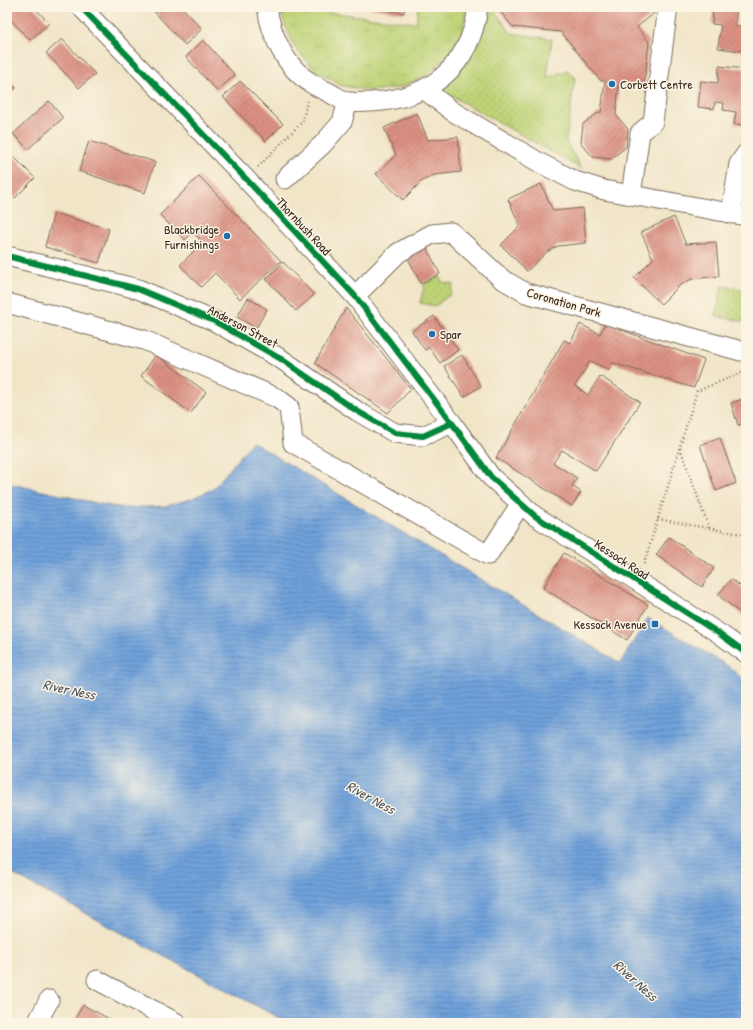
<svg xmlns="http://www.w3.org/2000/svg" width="753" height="1030" viewBox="0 0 753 1030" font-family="'Patrick Hand',sans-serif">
<defs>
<pattern id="grass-tufts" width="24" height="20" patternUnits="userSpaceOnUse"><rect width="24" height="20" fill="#bed377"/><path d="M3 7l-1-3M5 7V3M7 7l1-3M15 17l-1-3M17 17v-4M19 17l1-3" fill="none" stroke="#a4b566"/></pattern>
<pattern id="park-dots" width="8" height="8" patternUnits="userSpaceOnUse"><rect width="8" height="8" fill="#bed377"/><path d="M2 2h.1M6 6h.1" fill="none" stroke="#a4b566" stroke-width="1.8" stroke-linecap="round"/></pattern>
<pattern id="water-rules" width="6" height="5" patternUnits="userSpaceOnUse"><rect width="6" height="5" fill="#70a2db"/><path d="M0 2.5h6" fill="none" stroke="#5d84b1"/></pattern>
<pattern id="building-hatch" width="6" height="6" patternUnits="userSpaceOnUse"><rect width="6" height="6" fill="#dc9183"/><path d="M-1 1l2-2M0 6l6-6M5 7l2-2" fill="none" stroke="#b4776b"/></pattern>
</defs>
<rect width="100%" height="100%" fill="#fcf5e5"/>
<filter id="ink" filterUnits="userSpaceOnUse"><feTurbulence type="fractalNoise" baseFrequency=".025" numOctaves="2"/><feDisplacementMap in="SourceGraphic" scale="8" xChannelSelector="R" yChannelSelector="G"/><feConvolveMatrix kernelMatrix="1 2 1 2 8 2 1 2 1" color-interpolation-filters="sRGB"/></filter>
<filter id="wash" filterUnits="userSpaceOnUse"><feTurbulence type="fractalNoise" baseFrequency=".012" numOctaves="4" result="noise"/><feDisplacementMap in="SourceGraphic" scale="16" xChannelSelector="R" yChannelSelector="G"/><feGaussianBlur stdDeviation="0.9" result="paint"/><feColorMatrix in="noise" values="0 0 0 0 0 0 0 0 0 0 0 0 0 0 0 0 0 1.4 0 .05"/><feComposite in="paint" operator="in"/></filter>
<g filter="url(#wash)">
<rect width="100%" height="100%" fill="#f1e5c8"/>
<polygon fill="url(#grass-tufts)" stroke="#7c7e4a" points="282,7 326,7 326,12 416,23 418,7 466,7 463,30 448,56 426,76 399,88 369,91 340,85 314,69 294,47 283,19"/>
<g fill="url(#park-dots)" stroke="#7c7e4a">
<polygon points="490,7 492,7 511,33 552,39 547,78 567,70 575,77 566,142 582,169 441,90 477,45"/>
<polygon points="439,276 442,282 453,284 451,294 435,306 420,303 425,283"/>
<polygon points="722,286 746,290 746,322 716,316"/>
</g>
<polygon fill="url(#water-rules)" stroke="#56667c" points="252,442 620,663 648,618 731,668 746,682 746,1023 288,1023 7,871 7,483 101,504 125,508 165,506 190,499 213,489"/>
<g id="blocks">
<g fill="url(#building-hatch)">
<polygon points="7,7 34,7 49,23 30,40 7,16"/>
<polygon points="150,7 182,7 202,29 185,45"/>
<polygon points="362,7 405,7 404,13"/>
<polygon points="502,7 657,7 657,11 637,27 649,42 644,85 619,83 616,115 628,129 626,147 611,159 593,157 581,143 583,124 598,113 601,113 605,81 601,81 561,32 513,27 499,10"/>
<polygon points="713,7 737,7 735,26 745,27 742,51 718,48 721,25 712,24"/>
<polygon points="62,39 95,74 79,88 46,53"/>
<polygon points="203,40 235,75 217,91 186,57"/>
<polygon points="719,66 745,69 742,98 746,99 746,125 734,124 736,112 723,110 724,103 715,102 714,109 698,107 701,81 718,83"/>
<polygon points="7,79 16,88 7,96"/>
<polygon points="240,81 283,124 266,141 223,97"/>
<polygon points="49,101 63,118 28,149 13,134"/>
<polygon points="417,113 428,140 458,137 461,172 434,175 422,181 403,200 376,174 396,155 384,128"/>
<polygon points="89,141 155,162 145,193 79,171"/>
<polygon points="11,154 35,178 15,198 7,190 7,158"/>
<polygon points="199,176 281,261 240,299 215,273 201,287 180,265 203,242 193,232 185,240 160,215"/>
<polygon points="541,184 553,211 583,208 586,243 558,246 547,252 527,271 501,245 520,226 508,199"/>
<polygon points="54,213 109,229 99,263 45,247"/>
<polygon points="674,217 686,244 716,242 719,276 692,279 680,285 661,304 634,278 653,259 641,232"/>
<polygon points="426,246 440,274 421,284 407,256"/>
<polygon points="283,262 314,295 296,311 266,279"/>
<polygon points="248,298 267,309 256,328 237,317"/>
<polygon points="346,308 411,389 388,413 315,363"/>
<polygon points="434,316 458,350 440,363 429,347 425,350 412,331"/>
<polygon points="606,322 627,332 704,360 694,388 613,363 609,370 590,361 575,386 588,395 600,376 640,402 596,471 562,450 553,463 577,478 572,486 581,492 572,506 496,458 564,340 570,343 580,324 600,334"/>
<polygon points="156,355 206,392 191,413 141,376"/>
<polygon points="462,355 481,386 464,397 444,366"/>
<polygon points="746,398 746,423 738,425 731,403"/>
<polygon points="720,438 736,483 716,491 700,445"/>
<polygon points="669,537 714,568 702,587 656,555"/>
<polygon points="564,553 648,605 627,640 543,588"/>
<polygon points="731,579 746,590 746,618 718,595"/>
<polygon points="83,1005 117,1023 73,1023"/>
</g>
</g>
</g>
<g filter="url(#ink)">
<use href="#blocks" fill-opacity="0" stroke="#7b6b5a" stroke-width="1"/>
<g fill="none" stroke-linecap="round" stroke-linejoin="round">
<defs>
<g id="minor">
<polyline points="81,7 246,179 355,296 452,423 491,477 535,516 720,634 746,653"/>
<path d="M267,7c4,29 19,61 44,76 6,4 13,7 19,10 6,3 13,9 19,9 7,1 15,0 22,0 59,-3 99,-35 107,-95"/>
<polyline points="425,90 452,111 540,163 575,181 604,190 746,216"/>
<polyline points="285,179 323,144 342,122 348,102"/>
<polyline points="631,195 640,133 653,122 668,7"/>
<polyline points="731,214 739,164 746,154"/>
<polyline points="7,256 138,289 214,321 281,359 357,411 395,433 423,436 452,423"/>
<polyline points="355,296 398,253 432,234 451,232 502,279 526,293 741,351"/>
<polyline points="7,303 144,340 277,398 289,407 293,443 488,555 521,503"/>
<polyline points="97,980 177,1023"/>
<polyline points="37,1023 49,1000"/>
</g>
</defs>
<use href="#minor" stroke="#7b6b5a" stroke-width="21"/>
<g stroke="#7b6b5a" stroke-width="2.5" stroke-dasharray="1 3" stroke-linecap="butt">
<polyline points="258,167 303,121 307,101"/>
<polyline points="680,448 709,528"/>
<polyline points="658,519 746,535"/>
<polyline points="644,564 697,391 746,371"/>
</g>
<use href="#minor" stroke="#fff" stroke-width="19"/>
<defs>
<g id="cycleway">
<polyline points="81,7 246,179 355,296 452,423 491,477 535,516 720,634 746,653"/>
<polyline points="7,256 138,289 214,321 281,359 357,411 395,433 423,436 452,423"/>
</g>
</defs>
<use href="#cycleway" stroke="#fcf5e5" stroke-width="8"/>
<use href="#cycleway" stroke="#00873e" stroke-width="6"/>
</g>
</g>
<g fill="#1f6fb2" stroke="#fcf5e5" stroke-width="1.5">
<circle cx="612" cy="84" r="4"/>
<circle cx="227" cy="236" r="4"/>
<circle cx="432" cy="334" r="4"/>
<rect x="651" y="620" width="8" height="8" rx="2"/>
</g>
<g text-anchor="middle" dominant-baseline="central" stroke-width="3" stroke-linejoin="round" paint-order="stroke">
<g font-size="13" fill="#3b2a1e" stroke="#fcf5e5" text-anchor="start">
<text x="620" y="84">Corbett Centre</text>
<text x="219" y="229" text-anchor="end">Blackbridge<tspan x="219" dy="15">Furnishings</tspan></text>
<text x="440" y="334">Spar</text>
<text x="647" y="624" text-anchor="end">Kessock Avenue</text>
</g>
<g font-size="13" fill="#3b2a1e" stroke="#fcf5e5">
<text transform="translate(304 226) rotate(47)">Thornbush Road</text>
<text transform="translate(564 302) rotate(16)">Coronation Park</text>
<text transform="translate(243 326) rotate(28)">Anderson Street</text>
<text transform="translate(622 559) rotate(33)">Kessock Road</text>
</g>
<g font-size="14" font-style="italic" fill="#4e5460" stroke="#fcf5e5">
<text transform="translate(69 689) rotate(12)">River Ness</text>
<text transform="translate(371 797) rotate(29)">River Ness</text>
<text transform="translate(636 980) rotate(42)">River Ness</text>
</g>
</g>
<rect width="753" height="1030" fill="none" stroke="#fcf5e5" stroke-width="24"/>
</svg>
